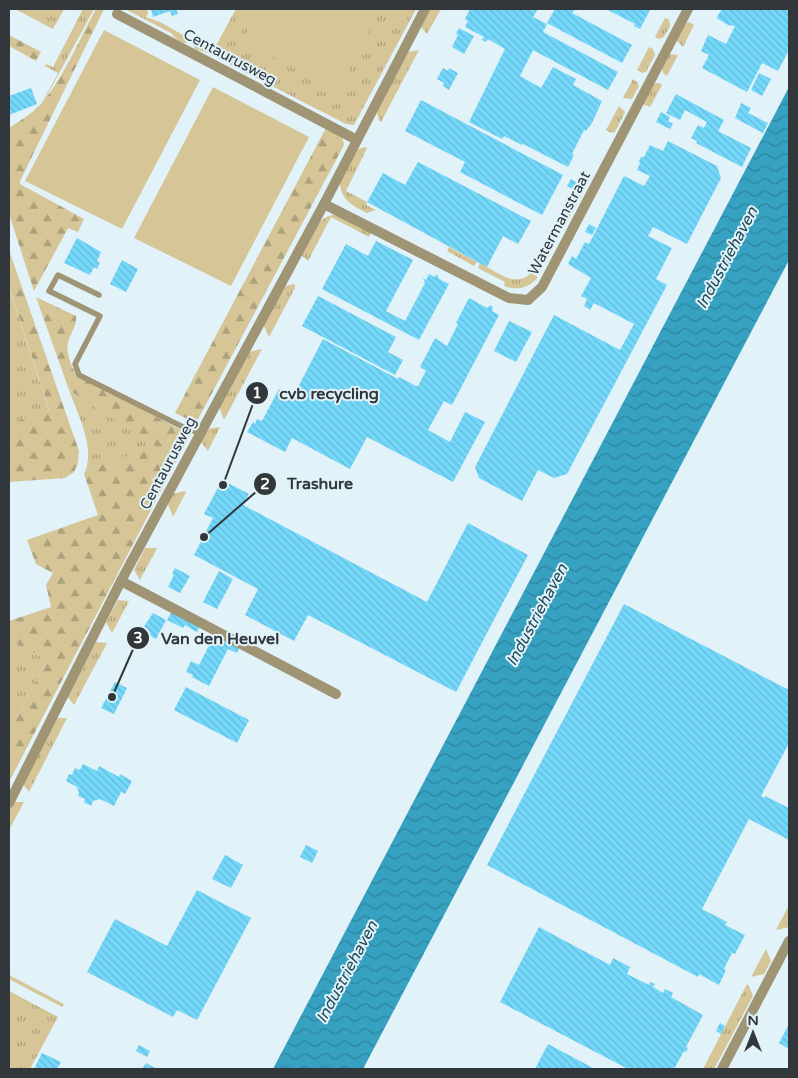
<svg xmlns="http://www.w3.org/2000/svg" width="798" height="1078" viewBox="0 0 798 1078" font-family="'Varela Round',sans-serif">
<defs>
<pattern id="grass-tufts" width="24" height="20" patternUnits="userSpaceOnUse" patternTransform="scale(1.25)"><rect width="24" height="20" fill="#d5c597"/><path d="M3 7l-1-3M5 7V3M7 7l1-3M15 17l-1-3M17 17v-4M19 17l1-3" fill="none" stroke="#ada17c"/></pattern>
<pattern id="forest-firs" width="22" height="20" patternUnits="userSpaceOnUse" patternTransform="scale(1.25)"><rect width="22" height="20" fill="#d5c597"/><path d="M5 1l3.5 6h-7zM16 11l3.5 6h-7z" fill="#ada17c"/></pattern>
<pattern id="water-waves" width="16" height="10" patternUnits="userSpaceOnUse" patternTransform="scale(1.25)"><rect width="16" height="10" fill="#37a1c1"/><path d="M0 5q4-4 8 0t8 0" fill="none" stroke="#2f849e"/></pattern>
<pattern id="building-back-hatch" width="6" height="6" patternUnits="userSpaceOnUse" patternTransform="scale(1.25)"><rect width="6" height="6" fill="#74d8fa"/><path d="M-1 5l2 2M0 0l6 6M5-1l2 2" fill="none" stroke="#65bad7"/></pattern>
</defs>
<rect width="100%" height="100%" fill="#e1f2f9"/>
<g fill="url(#grass-tufts)">
<polygon points="15,9 64,9 53,29"/>
<polygon points="83,9 94,9 32,123 9,131 32,122 58,73 45,66 46,64 53,67"/>
<path d="M125,9h22l1,5 -2,3 16,6 26,15 1,3 -4,2c-6,-1 -10,-5 -14,-10z"/>
<polygon points="236,9 416,9 354,125 346,124 208,53 195,49 194,47 196,42 213,51"/>
<polygon points="429,9 441,9 427,34 421,27"/>
<polygon points="665,18 669,20 670,26 664,37 659,39 655,37"/>
<polygon points="689,22 694,25 683,47 676,40 685,24"/>
<polygon points="649,47 653,49 655,55 646,72 642,73 637,70"/>
<polygon points="419,50 381,122 379,120 376,110 408,52"/>
<polygon points="669,54 678,55 667,76 663,73 662,68"/>
<polygon points="633,79 637,82 639,86 632,99 623,98"/>
<polygon points="659,83 662,85 650,107 643,104 653,84"/>
<polygon points="619,106 625,112 615,132 611,133 606,130"/>
<path d="M365,147l2,1 -21,43 21,11 -1,3 10,5 -9,3c-14,-7 -26,-13 -27,-30l15,-33z"/>
<polygon points="574,191 581,196 567,222 562,224 558,221"/>
<path d="M339,214l32,19 -2,4 -38,-20 -23,44 -8,-7c10,-17 16,-39 39,-40z"/>
<polygon points="449,247 477,262 474,266 447,251"/>
<path d="M480,263c15,8 36,26 51,10l7,4c-9,11 -21,14 -34,9l1,-4 -27,-14z"/>
<polygon points="293,284 295,285 295,288 269,337 263,324 283,287"/>
<polygon points="9,288 50,413 9,423"/>
<polygon points="262,349 224,420 219,407 248,352"/>
<path d="M69,390l87,56 -70,24c8,-26 -8,-55 -17,-80z"/>
<polygon points="220,427 208,451 201,442 207,429"/>
<polygon points="184,491 186,492 173,517 168,504 173,494"/>
<polygon points="145,548 157,548 140,580 134,570"/>
<polygon points="118,600 129,601 112,633 106,622"/>
<polygon points="9,640 47,660 9,733"/>
<polygon points="96,642 107,643 74,705 67,696"/>
<polygon points="57,718 67,718 29,792 23,784"/>
<polygon points="13,802 24,802 9,830 9,807"/>
<polygon points="789,905 789,927 776,930"/>
<polygon points="766,949 771,961 764,974 751,977"/>
<polygon points="9,975 64,1004 62,1007 9,979"/>
<polygon points="747,984 749,986 753,996 714,1069 703,1069"/>
<polygon points="9,991 58,1017 30,1069 9,1069"/>
</g>
<g fill="url(#forest-firs)">
<path d="M96,9h8l-84,172v3l64,35 -6,13 -10,-4 -34,63 -25,-77v-86c11,-7 22,-14 31,-23 22,-24 40,-67 56,-96z"/>
<polygon points="9,35 41,52 36,61 9,46"/>
<polygon points="327,126 342,135 344,145 196,423 175,413"/>
<polygon points="9,250 79,451 78,463 74,472 65,478 9,482 9,423 50,412 9,287"/>
<path d="M36,297l40,19c1,9 -4,15 -7,23 -4,11 1,24 6,34l115,62 -181,347v-49l38,-73 -38,-20v-19l42,-14 -5,-22 7,-12 -17,-9 -9,-24 71,-25 -14,-41 2,-4 69,-24 -86,-56z"/>
</g>
<g fill="#d5c597">
<polygon points="259,9 381,9 339,90 242,42"/>
<polygon points="104,30 200,80 122,229 25,181"/>
<polygon points="213,87 309,137 231,286 134,238"/>
</g>
<polygon fill="url(#water-waves)" points="789,87 789,260 363,1069 273,1069"/>
<g fill="url(#building-back-hatch)">
<polygon points="151,9 176,9 178,14 172,16 170,11 153,17"/>
<polygon points="470,9 538,9 533,17 547,24 543,32 618,72 608,90 533,50 520,76 541,88 553,67 576,79 573,85 602,101 592,123 586,131 584,130 572,154 574,155 568,167 523,144 522,145 504,136 502,139 469,122 505,49 488,39 486,42 482,40 484,37 465,27 468,21 465,19"/>
<polygon points="555,9 575,9 572,13 632,45 622,63 547,23"/>
<polygon points="606,9 647,9 650,10 640,29 634,26 635,24"/>
<polygon points="722,9 768,9 771,10 772,9 789,9 789,50 778,71 762,63 747,92 702,68 709,55 701,51 708,35 726,44 735,26 728,25 718,19 717,17"/>
<polygon points="459,28 474,36 464,54 452,47 458,35 456,34"/>
<polygon points="443,68 448,71 449,68 458,73 449,90 443,86 444,83 437,79"/>
<polygon points="759,73 771,79 762,96 751,90"/>
<polygon points="31,88 37,104 9,115 9,96"/>
<polygon points="676,94 724,120 718,131 751,148 742,167 696,143 697,141 691,138 698,125 704,128 707,122 685,110 680,120 666,113"/>
<polygon points="421,100 563,175 542,215 460,172 465,162 405,131"/>
<polygon points="741,103 751,108 748,113 768,123 763,133 735,118"/>
<polygon points="661,112 670,117 668,121 673,124 670,129 656,122"/>
<polygon points="668,141 717,166 721,178 687,244 653,227 648,236 672,248 656,279 667,285 567,474 554,478 538,470 522,501 479,478 475,467 554,315 620,350 634,324 594,303 590,310 584,306 587,299 581,296 591,278 568,264 572,256 576,259 585,242 589,244 624,176 644,186 650,176 637,170 640,163 639,161 641,157 644,157 650,145 663,151"/>
<polygon points="418,162 531,221 518,244 503,236 487,267 367,202 383,173 405,185"/>
<polygon points="571,179 578,183 575,190 567,186"/>
<polygon points="589,224 596,228 592,235 585,232"/>
<polygon points="77,238 101,252 97,261 100,263 97,269 94,267 90,275 64,263"/>
<polygon points="376,241 413,260 386,311 405,321 425,283 423,278 426,280 429,274 435,277 437,274 439,279 449,284 419,340 322,289 346,244 368,256"/>
<polygon points="122,260 138,269 126,292 110,284"/>
<polygon points="318,296 396,337 388,352 403,360 395,375 302,326"/>
<polygon points="469,298 487,308 491,305 493,308 492,311 499,315 452,405 444,401 428,430 450,442 465,412 485,422 453,482 367,437 350,469 292,438 285,452 247,432 253,422 255,424 257,419 262,421 279,389 293,397 323,339 398,379 399,377 416,386 418,386 426,371 420,367 435,338 447,346 458,324 456,323"/>
<polygon points="509,321 532,332 516,362 494,351"/>
<polygon points="222,480 249,494 243,505 427,602 468,523 528,555 456,692 308,615 294,641 245,615 258,589 194,555 213,518 204,514"/>
<polygon points="175,568 190,576 180,593 168,587 174,575 172,574"/>
<polygon points="219,571 233,579 217,609 203,602"/>
<polygon points="624,604 789,690 789,743 761,796 764,798 765,796 789,808 789,840 749,819 702,909 727,922 725,925 745,935 735,954 732,953 724,969 726,970 719,985 699,974 698,977 487,865"/>
<polygon points="172,611 200,626 197,632 185,625 183,628 167,620"/>
<polygon points="153,613 166,620 156,639 141,631"/>
<polygon points="215,634 240,647 237,653 228,649 209,686 192,677 193,675 186,672 191,661 199,665"/>
<polygon points="115,682 127,688 114,714 101,708"/>
<polygon points="186,687 249,720 237,743 174,710"/>
<polygon points="83,764 97,771 99,766 119,777 120,774 132,781 125,794 121,792 114,806 100,799 93,801 91,806 84,802 85,799 78,796 79,793 77,787 66,781 69,774 72,775 75,768 80,770"/>
<polygon points="306,845 318,851 312,863 300,857"/>
<polygon points="225,855 243,865 231,888 212,879"/>
<polygon points="197,890 251,918 197,1020 177,1010 173,1017 87,972 115,919 167,946"/>
<polygon points="539,927 610,965 613,958 630,967 627,974 649,985 650,982 655,984 653,987 663,993 665,989 673,993 671,997 703,1015 686,1047 688,1048 686,1052 684,1051 674,1069 628,1069 500,1002"/>
<polygon points="720,1023 725,1026 721,1034 716,1031"/>
<polygon points="789,1024 789,1049 779,1043"/>
<polygon points="548,1044 595,1069 535,1069"/>
<polygon points="139,1045 150,1051 147,1057 136,1051"/>
<polygon points="42,1053 61,1062 57,1069 34,1069"/>
<polygon points="146,1063 157,1069 142,1069"/>
</g>
<g fill="none" stroke-linecap="round" stroke-linejoin="round">
<polyline stroke="#9f9474" stroke-width="5.5" points="99,295 58,275 49,291 100,316 75,364 79,375 183,427 201,434"/>
<g stroke="#9f9474" stroke-width="10">
<polyline points="117,14 357,140"/>
<polyline points="324,204 509,298 528,300 542,287 688,9"/>
<polyline points="121,581 336,694"/>
<polyline points="9,803 121,581 324,204 425,9"/>
<polyline points="722,1069 789,941"/>
</g>
</g>
<g text-anchor="middle" dominant-baseline="central" stroke-width="4" stroke-linejoin="round" paint-order="stroke">
<g font-size="15" fill="#31373a" stroke="#e1f2f9">
<text transform="translate(230 57) rotate(28)">Centaurusweg</text>
<text transform="translate(559 223) rotate(-62)">Watermanstraat</text>
<text transform="translate(168 463) rotate(-62)">Centaurusweg</text>
</g>
<g font-size="16" font-style="italic" fill="#1e4a59" stroke="#e1f2f9">
<text transform="translate(727 258) rotate(-62)">Industriehaven</text>
<text transform="translate(537 615) rotate(-62)">Industriehaven</text>
<text transform="translate(347 972) rotate(-62)">Industriehaven</text>
</g>
</g>
<path fill="none" stroke="#31373a" stroke-width="2" d="M223 485L257 393M204 537L265 484M112 697L138 638"/>
<g fill="#31373a" stroke="#e1f2f9" stroke-width="2">
<circle cx="223" cy="485" r="5"/>
<circle cx="204" cy="537" r="5"/>
<circle cx="112" cy="697" r="5"/>
<circle cx="257" cy="393" r="12"/>
<circle cx="265" cy="484" r="12"/>
<circle cx="138" cy="638" r="12"/>
</g>
<g font-size="15" text-anchor="middle" font-weight="bold" fill="#fff">
<text x="257" y="398">1</text>
<text x="265" y="489">2</text>
<text x="138" y="643">3</text>
</g>
<g font-size="16" text-anchor="middle" font-weight="bold" fill="#31373a" stroke="#e1f2f9" stroke-width="4" stroke-linejoin="round" paint-order="stroke">
<text x="329" y="399">cvb recycling</text>
<text x="320" y="489">Trashure</text>
<text x="220" y="644">Van den Heuvel</text>
</g>
<rect width="798" height="1078" fill="none" stroke="#31373a" stroke-width="20"/>
<g transform="translate(753 1033)" stroke="#e1f2f9" stroke-width="4" paint-order="stroke">
<path d="M0-4L9 19L0 12L-9 19Z" fill="#31373a"/>
<text y="-8" font-size="14" font-weight="bold" text-anchor="middle" fill="#31373a">N</text>
</g>
</svg>
